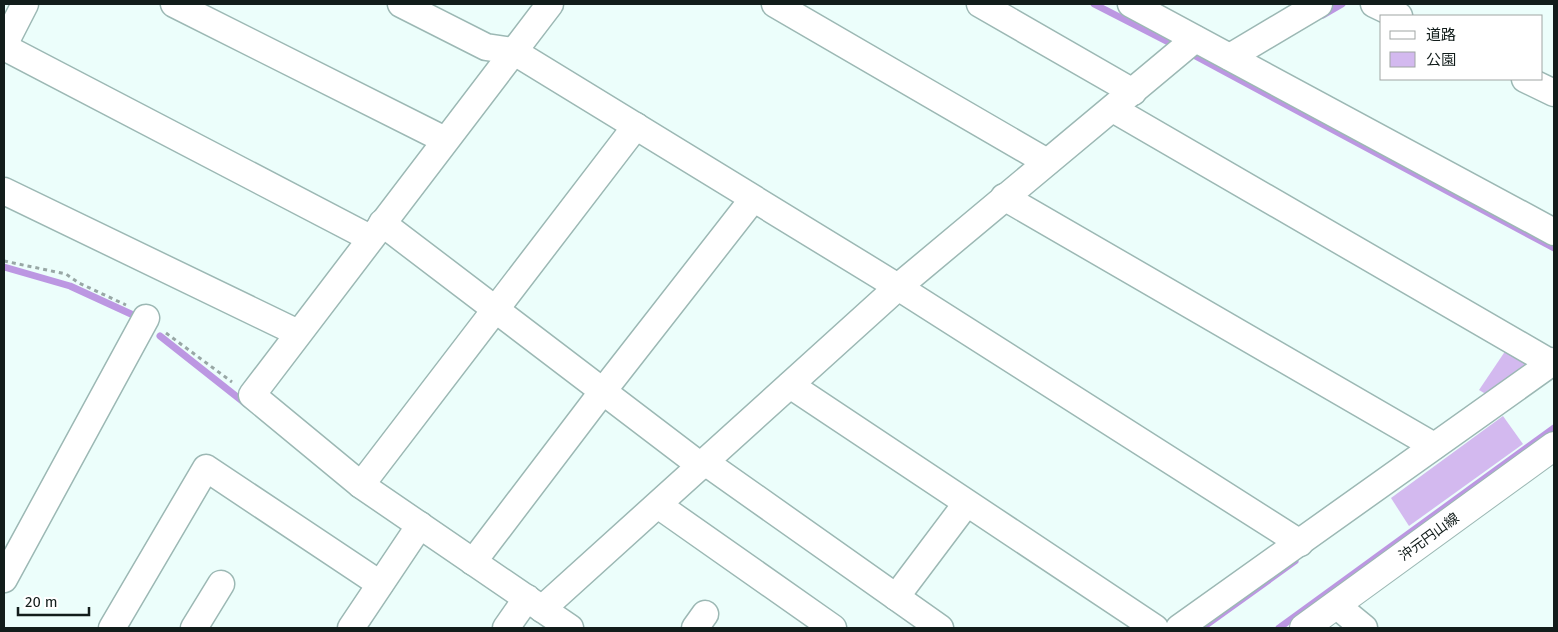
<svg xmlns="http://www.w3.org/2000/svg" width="1558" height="632" viewBox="0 0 1558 632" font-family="'Fira Sans','Noto Sans JP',sans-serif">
<rect width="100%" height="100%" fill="#ecfefb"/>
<g fill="#d3b9ef">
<polygon points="1510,344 1533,362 1489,396 1479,390"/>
<polygon points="1503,416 1523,444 1409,526 1391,498"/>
</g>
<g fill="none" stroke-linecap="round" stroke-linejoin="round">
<g stroke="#bc97e2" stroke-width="7">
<polyline points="1094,4 1178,47"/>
<polyline points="1323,15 1342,4"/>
<polyline points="1188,52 1554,248"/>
<polyline points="4,267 70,286 131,314"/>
<polyline points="160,336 246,404"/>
<polyline points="1202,628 1295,561"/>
<polyline points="1279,628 1554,428"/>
</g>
<defs>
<g id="street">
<polyline points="174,4 445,140"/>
<polyline points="401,4 486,47 513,51 898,287 1300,543"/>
<polyline points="550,4 252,395 361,485 570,628"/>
<polyline points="775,4 1047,162"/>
<polyline points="980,4 1133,92"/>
<polyline points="1131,4 1554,232"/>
<polyline points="1374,4 1399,16"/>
<polyline points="4,45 25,4"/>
<polyline points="4,47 370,238"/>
<polyline points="1230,57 1319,4"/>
<polyline points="1525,79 1554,93"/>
<polyline points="1113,109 1551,363"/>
<polyline points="4,191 298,333"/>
<polyline points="1004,197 1434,446"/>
<polyline points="382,223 701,466"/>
<polyline points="790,385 1155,628"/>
<polyline points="705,462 940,628"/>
<polyline points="361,485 636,126"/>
<polyline points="658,505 833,628"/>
<polyline points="473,562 603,391 753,199"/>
<polyline points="4,579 146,318"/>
<polyline points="896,597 966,504"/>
<polyline points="1336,605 1364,628"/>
<polyline points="542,609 898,287 1195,39"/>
<polyline points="112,628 206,468 380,584"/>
<polyline points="194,628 221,584"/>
<polyline points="351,628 420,525"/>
<polyline points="506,628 527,598"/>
<polyline points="695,628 705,614"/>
<polyline points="1179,628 1554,361"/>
</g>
<polyline id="secondary" points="1304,628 1554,446"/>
</defs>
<use href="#street" stroke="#9cb8b4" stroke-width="29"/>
<use href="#secondary" stroke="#9cb8b4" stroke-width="30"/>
<g stroke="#98a7a5" stroke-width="3" stroke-dasharray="4 4" stroke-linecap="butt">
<polyline points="4,261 66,274 79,283 126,305"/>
<polyline points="166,333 232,382"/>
</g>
<use href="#street" stroke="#fff" stroke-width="26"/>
<use href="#secondary" stroke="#fff" stroke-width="28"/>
</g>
<g text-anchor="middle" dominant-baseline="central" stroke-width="4" stroke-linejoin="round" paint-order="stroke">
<g font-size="14" fill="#121d1b" stroke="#fff">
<text transform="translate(1429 537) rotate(-36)">沖元円山線</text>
</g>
</g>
<rect width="1558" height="632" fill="none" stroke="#121d1b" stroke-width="10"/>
<rect x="1380" y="15" width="162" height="65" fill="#ffffff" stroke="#a0a5a4"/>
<rect x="1390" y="31" width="25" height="8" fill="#ffffff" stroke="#a0a5a4"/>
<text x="1426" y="40" font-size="15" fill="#121d1b">道路</text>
<rect x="1390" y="52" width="25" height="15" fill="#d3b9ef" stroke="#a0a5a4"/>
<text x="1426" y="65" font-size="15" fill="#121d1b">公園</text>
<path d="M18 607v8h71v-8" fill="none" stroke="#121d1b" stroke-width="2.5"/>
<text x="25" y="607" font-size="15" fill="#121d1b" stroke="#ffffff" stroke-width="4" paint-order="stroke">20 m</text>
</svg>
